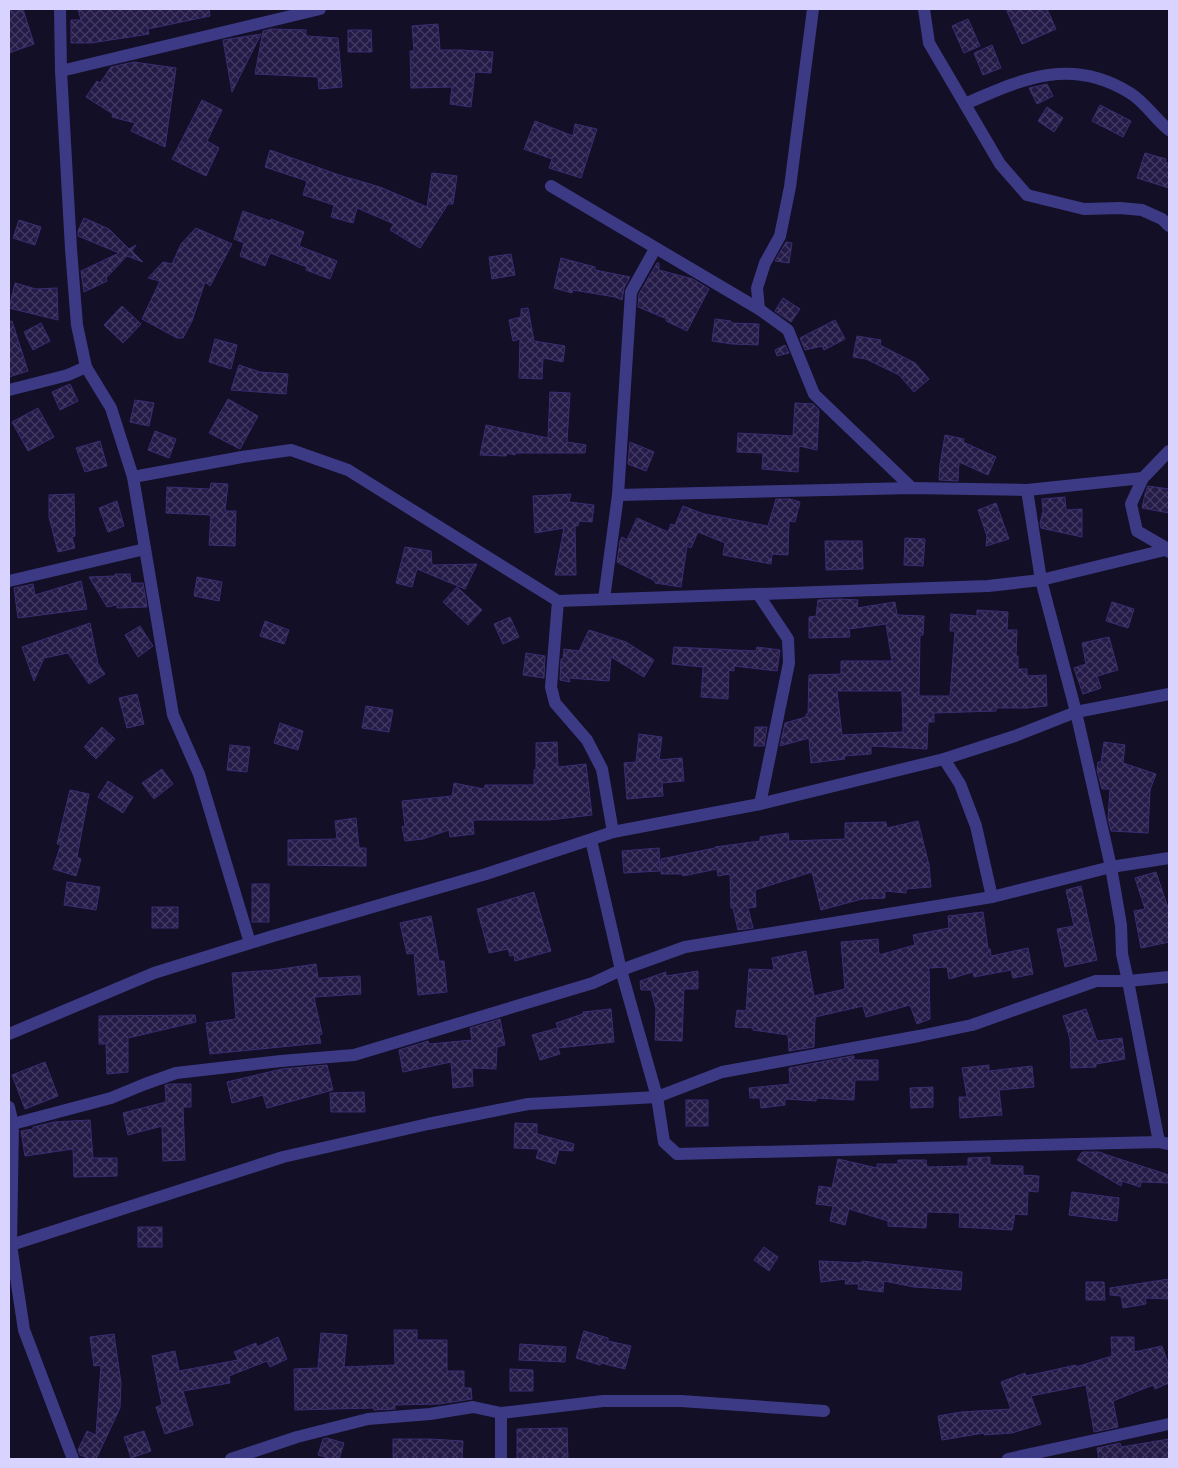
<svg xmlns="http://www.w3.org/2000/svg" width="1178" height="1468" viewBox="0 0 1178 1468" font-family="Manrope,sans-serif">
<defs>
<pattern id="building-cross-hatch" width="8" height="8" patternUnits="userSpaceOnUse" patternTransform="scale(1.25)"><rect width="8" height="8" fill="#241b47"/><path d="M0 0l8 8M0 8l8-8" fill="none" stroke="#433b63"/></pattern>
</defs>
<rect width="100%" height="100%" fill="#130f26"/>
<g fill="url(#building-cross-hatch)" stroke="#3b2d73" fill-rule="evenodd">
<polygon points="9,9 23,9 34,44 9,53"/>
<polygon points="78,9 209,9 210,16 148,29 149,34 91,43 71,43 71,20 81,20"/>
<polygon points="1006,9 1047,9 1056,29 1022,44"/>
<polygon points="968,19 980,46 964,53 952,26"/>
<polygon points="438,24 440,50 461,50 493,52 491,73 475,72 471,107 450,104 452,87 411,88 410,51 414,51 412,26"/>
<polygon points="271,29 306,30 306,36 338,38 342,87 319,89 318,77 255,74 263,31"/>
<polygon points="348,30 371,30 372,52 348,52"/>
<polygon points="261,34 232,92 223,40"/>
<polygon points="992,45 1001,68 983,75 974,53"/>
<polygon points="134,62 176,68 165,147 131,131 135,123 112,117 113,114 86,97 97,81 100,83 111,67"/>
<polygon points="1047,84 1053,96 1037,104 1029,88"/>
<polygon points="202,100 222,110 207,141 219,148 206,176 172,159"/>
<polygon points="1100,105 1131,121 1123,137 1092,121"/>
<polygon points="1047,107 1063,118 1054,132 1038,121"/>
<polygon points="535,121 573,136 575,124 597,129 581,178 549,168 552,159 524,149"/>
<polygon points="270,150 339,175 380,187 427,207 432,173 457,176 453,204 448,204 420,248 390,230 394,224 357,208 353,223 331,217 334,205 303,195 307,181 265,167"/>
<polygon points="1145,153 1166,159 1165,162 1169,163 1169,188 1137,178"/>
<polygon points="243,211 270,221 271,219 304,232 299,246 337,261 330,279 306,270 307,267 270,253 265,266 240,256 244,243 234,239"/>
<polygon points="84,218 109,229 129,249 136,245 132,251 143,262 127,256 106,278 107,281 84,292 81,271 119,253 78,236 78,231"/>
<polygon points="19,220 41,227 35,245 13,238"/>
<polygon points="196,228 232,244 210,286 205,282 192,321 183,338 177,338 142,319 160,281 148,278 163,262 172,264 181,244"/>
<polygon points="786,242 792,243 789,263 775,261"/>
<polygon points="511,254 515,275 492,279 489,257"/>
<polygon points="561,258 595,267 595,270 630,277 624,288 622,300 615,297 573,290 572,293 554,288"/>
<polygon points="657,263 659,263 659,270 693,279 709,289 687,331 666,321 667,319 638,307 639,294"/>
<polygon points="15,283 36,289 57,288 58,320 9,308"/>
<polygon points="783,298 800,309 791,322 775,311"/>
<polygon points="122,306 141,324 123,343 104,325"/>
<polygon points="528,308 534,341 565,346 563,362 543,358 542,379 519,378 520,339 513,341 509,320 521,317 521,309"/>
<polygon points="715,319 731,321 731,323 759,324 758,345 732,344 712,341"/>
<polygon points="835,320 845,339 824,350 822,346 805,350 800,338"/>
<polygon points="12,321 28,371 9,377 9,322"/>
<polygon points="41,323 50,341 33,350 24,332"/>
<polygon points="857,336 881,340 880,345 915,363 929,379 914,392 899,375 866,359 853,357"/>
<polygon points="215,339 237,345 231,369 209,362"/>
<polygon points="785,345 789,353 777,356 775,350"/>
<polygon points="239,365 260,372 288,374 286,394 231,390"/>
<polygon points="70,384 78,401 60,410 52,392"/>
<polygon points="550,392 570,393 567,442 586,445 585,453 516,453 515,455 507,453 506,456 480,455 486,425 548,438"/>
<polygon points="228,399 258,416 240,449 209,433"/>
<polygon points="135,400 154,403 149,426 130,422"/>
<polygon points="795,403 813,404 819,410 817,450 799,446 798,472 762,469 763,453 737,452 738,433 793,436"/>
<polygon points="38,408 54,437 28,451 12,422"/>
<polygon points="155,431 176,439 169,458 148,450"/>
<polygon points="945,435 964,439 963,442 996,457 988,475 959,462 958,481 939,480 940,465"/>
<polygon points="100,441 107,466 85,472 76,448"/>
<polygon points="630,442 654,452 646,471 628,464"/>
<polygon points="211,483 228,484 225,511 236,511 235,546 209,545 211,515 166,513 167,487 210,489"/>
<polygon points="1148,486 1169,489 1169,513 1142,508 1145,494"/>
<polygon points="74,494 75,536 72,537 75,548 58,552 49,517 49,495"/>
<polygon points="571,494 569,502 594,505 592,522 579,521 578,526 575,526 576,575 555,575 564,528 535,533 533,496"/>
<polygon points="1065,497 1066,510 1082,509 1082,537 1041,528 1040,523 1043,511 1042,499"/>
<polygon points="776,499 790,499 800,502 795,522 789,521 788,555 772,554 771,564 723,555 725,543 698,532 691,548 687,546 681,587 655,583 655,581 617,562 620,541 622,537 627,540 637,518 668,532 671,524 675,525 683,506 704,514 768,526"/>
<polygon points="117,501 124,526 108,532 99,508"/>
<polygon points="996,503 1009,539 986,546 987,536 978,510"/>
<polygon points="905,538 925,539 923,566 904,565"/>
<polygon points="825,541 862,541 863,569 826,570"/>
<polygon points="405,547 431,551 432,565 477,564 465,589 417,569 412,587 396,583"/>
<polygon points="115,574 130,574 131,583 143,583 147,607 117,608 117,605 107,607 89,577 115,576"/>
<polygon points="197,577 222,582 219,601 194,596"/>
<polygon points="81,581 87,609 18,618 14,588 33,584 35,595"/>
<polygon points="457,587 482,610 468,625 443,602"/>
<path d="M840,599l18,1 -1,8 38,-6 2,13 27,1 -1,19h-3l-1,61h31l5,-65h-5l1,-17 26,2v-6l31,2 -1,18h10l-1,26h2v13h9v7l19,-1 1,31 -20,2h-31v3l-62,2v9h-6l-1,27 -56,-3v8l-27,2 1,3 -34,4 -2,-25 -29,8 5,-23 21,-6v-3h2l1,-39 32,-1v-13h51l-6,-37 -37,5 1,8 -41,1v-21l7,-1 2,-16zM837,691h65l1,41 -61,3z"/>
<polygon points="1112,602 1134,609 1128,628 1106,621"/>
<polygon points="510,617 519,637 503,644 494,624"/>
<polygon points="265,621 289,630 284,644 260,636"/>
<polygon points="90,623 98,664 105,674 89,684 68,653 44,658 34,681 22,647"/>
<polygon points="140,626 153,646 138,657 125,635"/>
<polygon points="589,630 626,642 654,660 644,677 611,657 609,681 569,678 570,682 560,680 561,659 563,659 564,649 579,651"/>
<polygon points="1109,637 1118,670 1097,676 1101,688 1083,694 1074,668 1086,664 1082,643"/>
<polygon points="674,647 756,651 757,647 780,650 777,671 734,666 734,671 729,670 728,699 701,697 703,667 672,664"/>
<polygon points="526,653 545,656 544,678 523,675"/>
<polygon points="137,694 144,724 127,728 119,698"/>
<polygon points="366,706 393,710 389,732 362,728"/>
<polygon points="280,723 303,731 298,750 274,743"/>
<polygon points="102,727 115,739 96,759 84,747"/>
<polygon points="755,727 767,727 764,746 754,746"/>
<polygon points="639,734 662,737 659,760 682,758 684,781 662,783 663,796 627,799 624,763 636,762"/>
<polygon points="557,742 558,767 586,764 592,815 549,820 473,820 474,834 450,837 449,830 423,839 405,841 402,827 405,826 402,801 452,796 454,783 484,789 485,785 534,785 534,770 536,770 536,743"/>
<polygon points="1104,742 1125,745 1123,763 1156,774 1150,790 1148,833 1111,831 1108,818 1110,789 1102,789 1097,770 1098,762 1101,762"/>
<polygon points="230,745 250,747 247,772 227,770"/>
<polygon points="162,769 173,784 154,799 142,783"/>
<polygon points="108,781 133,797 123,813 98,797"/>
<polygon points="70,790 89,794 77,857 81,859 76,876 53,869 61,844 57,844"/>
<polygon points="356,818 359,848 366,848 366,866 288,865 288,840 337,839 335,821"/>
<polygon points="918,821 929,865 931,887 906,889 906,893 885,891 885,898 862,899 821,910 812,872 755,890 756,907 748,908 753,928 738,930 733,908 731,908 730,874 718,876 717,869 683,876 682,874 661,874 661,859 715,848 715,847 760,841 760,837 788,833 789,841 845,839 845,823 886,822 887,828"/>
<polygon points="659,848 660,871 624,873 622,851"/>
<polygon points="1156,872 1169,911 1169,942 1141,948 1134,911 1145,909 1135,878"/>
<polygon points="67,882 100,887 96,910 64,905"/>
<rect x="252" y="884" width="17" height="38"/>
<polygon points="1081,886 1097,960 1065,967 1057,929 1074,926 1066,890"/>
<polygon points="534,892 551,951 515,961 514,955 510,956 508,949 489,953 477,909"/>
<rect x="152" y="907" width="26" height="21"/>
<polygon points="983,912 988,949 990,949 991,956 1028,948 1033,974 1013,978 1011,970 974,977 973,972 949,979 947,967 929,968 930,1019 917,1024 910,1005 866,1017 863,1006 815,1017 814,1047 789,1051 788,1035 753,1030 753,1028 735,1027 737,1010 746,1011 749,969 774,970 772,958 806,951 814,996 845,989 841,942 878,939 879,955 915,945 913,935 949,928 948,916"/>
<polygon points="431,916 439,961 444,961 447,992 418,995 414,953 407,954 400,923"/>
<polygon points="316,964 318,978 360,976 361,994 314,997 322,1034 319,1035 321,1043 210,1054 206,1023 236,1019 232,973 274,970"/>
<polygon points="698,971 698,989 684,989 682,1041 655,1040 656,1009 651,990 641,990 640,981 666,972 666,976"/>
<polygon points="611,1009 614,1042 558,1048 560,1054 540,1060 532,1035 558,1028 556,1023 583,1014 583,1012"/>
<polygon points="1086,1009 1097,1041 1122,1038 1125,1059 1096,1064 1096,1067 1071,1068 1070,1039 1063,1016"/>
<polygon points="195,1015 196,1022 128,1038 128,1072 107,1074 106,1044 99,1044 99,1016"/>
<polygon points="500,1019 505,1045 497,1047 496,1069 472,1068 473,1086 453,1088 451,1062 403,1072 399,1050 428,1041 429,1044 472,1040 470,1028"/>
<polygon points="852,1056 854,1056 854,1060 878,1060 878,1080 855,1080 854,1100 816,1098 816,1101 785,1099 785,1105 761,1108 760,1098 750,1098 749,1088 790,1084 789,1068"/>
<polygon points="45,1062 58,1096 25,1109 12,1075"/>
<polygon points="327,1065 333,1090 267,1108 263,1095 232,1103 227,1082 282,1069"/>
<polygon points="989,1065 989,1071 1032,1066 1034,1087 999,1090 1002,1115 960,1118 959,1097 967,1097 962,1068"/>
<polygon points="170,1084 191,1084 191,1107 183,1107 185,1160 163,1161 162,1126 128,1135 123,1113 166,1102 165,1085"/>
<polygon points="933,1087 933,1107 911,1108 910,1088"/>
<polygon points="364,1092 365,1112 331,1112 330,1093"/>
<rect x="686" y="1100" width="22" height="26"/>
<polygon points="90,1120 93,1158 117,1158 117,1176 74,1177 73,1149 25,1156 21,1131 33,1129 33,1127 54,1122"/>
<polygon points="515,1123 537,1124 537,1134 574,1144 573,1151 559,1150 555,1164 536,1158 539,1149 514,1148"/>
<polygon points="1082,1152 1100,1152 1107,1155 1169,1175 1169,1183 1141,1182 1140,1187 1122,1181 1121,1186 1077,1160"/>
<polygon points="990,1157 990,1165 1023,1166 1023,1175 1039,1176 1038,1192 1028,1191 1027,1215 1015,1214 1012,1230 959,1227 960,1213 927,1212 926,1228 888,1226 888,1221 849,1209 845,1225 830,1221 833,1206 816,1204 819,1186 832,1188 838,1159 877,1168 877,1164 898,1164 898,1160 926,1160 927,1167 968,1166 968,1158"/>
<polygon points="1072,1192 1119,1198 1117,1221 1069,1215"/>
<rect x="138" y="1227" width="24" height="20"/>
<polygon points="764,1247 778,1257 769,1271 754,1260"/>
<polygon points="819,1261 862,1263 862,1261 962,1272 961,1290 914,1287 884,1281 883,1292 858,1289 859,1284 845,1284 846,1279 821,1282"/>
<polygon points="1169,1279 1169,1299 1145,1298 1146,1304 1123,1308 1121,1296 1110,1295 1110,1288"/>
<polygon points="1086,1282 1104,1282 1105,1300 1086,1300"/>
<polygon points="394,1330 417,1330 417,1340 447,1340 447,1371 464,1371 464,1388 471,1388 472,1399 439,1404 395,1405 395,1409 374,1410 374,1408 295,1410 294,1369 318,1368 321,1333 347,1335 344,1367 395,1365"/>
<polygon points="584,1331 608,1338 608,1341 631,1346 625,1369 601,1363 600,1365 576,1358"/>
<polygon points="114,1334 121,1383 120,1408 96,1459 90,1459 80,1455 78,1450 87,1431 96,1435 101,1365 94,1366 90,1337"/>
<polygon points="278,1337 287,1359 270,1367 267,1361 229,1376 230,1383 183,1391 193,1425 165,1434 156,1407 162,1405 152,1356 175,1351 179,1371 238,1360 234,1352 256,1343 257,1347"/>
<polygon points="1111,1337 1134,1337 1134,1352 1162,1346 1169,1366 1169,1383 1155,1389 1153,1385 1113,1401 1118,1427 1094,1432 1086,1385 1031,1396 1041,1424 1012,1433 984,1435 984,1433 942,1440 938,1416 961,1412 1011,1409 1001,1382 1025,1373 1026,1376 1076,1365 1076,1367 1112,1356"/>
<polygon points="520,1344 566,1347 565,1362 519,1360"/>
<polygon points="510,1369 533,1370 533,1391 510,1391"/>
<polygon points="567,1428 568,1459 517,1459 517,1429"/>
<polygon points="144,1431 151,1451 131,1458 124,1437"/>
<polygon points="327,1438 344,1443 339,1459 332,1459 318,1455 323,1439"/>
<polygon points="393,1439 430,1439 463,1441 462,1459 393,1459"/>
<polygon points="1169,1439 1169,1459 1099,1459 1097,1448 1120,1443 1121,1447"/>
</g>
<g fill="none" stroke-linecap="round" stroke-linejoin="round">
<g stroke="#3d3a85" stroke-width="12">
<polyline points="60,9 61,71 71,249 77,325 86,367 111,408 133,477 173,715 199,774 250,943"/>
<polyline points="813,9 790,187 780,236 765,263 757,288 759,309 788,330 814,394 912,488"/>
<polyline points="924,9 929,43 1000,164 1027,195 1084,209 1120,208 1142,210 1162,219 1169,226"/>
<polyline points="61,71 320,9"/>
<path d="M965,104c57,-25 106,-48 165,-11 15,9 25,26 39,37"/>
<polyline points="551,186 759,309"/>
<polyline points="9,390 68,375 86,367"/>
<polyline points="1169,451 1143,478 1131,504 1137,531 1168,549 1169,552"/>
<polyline points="133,477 242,457 291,450 348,470 558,601 551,687 555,703 587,740 602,769 613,832"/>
<polyline points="618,495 912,488 1027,490 1143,478"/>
<polyline points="9,581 145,549"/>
<polyline points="758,594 788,639 789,663 760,804"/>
<polyline points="604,599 618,495 631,292 655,249"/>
<polyline points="558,601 988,586 1041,580 1169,549"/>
<polyline points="944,759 960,784 976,826 992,897"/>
<polyline points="591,840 621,970 657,1097 664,1142 677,1154 1159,1142 1169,1144"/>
<polyline points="9,1034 154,973 273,936 486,874 613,832 760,804 944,759 1015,736 1076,712 1169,694"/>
<polyline points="9,1107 13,1124 11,1245 24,1330 73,1459"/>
<polyline points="9,1125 111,1098 145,1084 176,1073 281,1061 354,1055 593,983 621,970 685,947 992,897 1111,867 1169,858"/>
<polyline points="1159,1142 1128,981 1169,977"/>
<polyline points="11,1245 283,1157 428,1124 528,1104 657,1097 722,1072 919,1036 972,1025 1096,981 1128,981 1122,954 1121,925 1111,867 1076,712 1041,580 1027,490"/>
<polyline points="231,1459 297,1437 368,1419 430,1414 473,1407 501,1413 603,1401 681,1401 824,1411"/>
<polyline points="501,1459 501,1413"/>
<polyline points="1008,1459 1169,1424"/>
</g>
</g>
<rect width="1178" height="1468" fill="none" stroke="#d9d4ff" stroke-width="20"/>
</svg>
